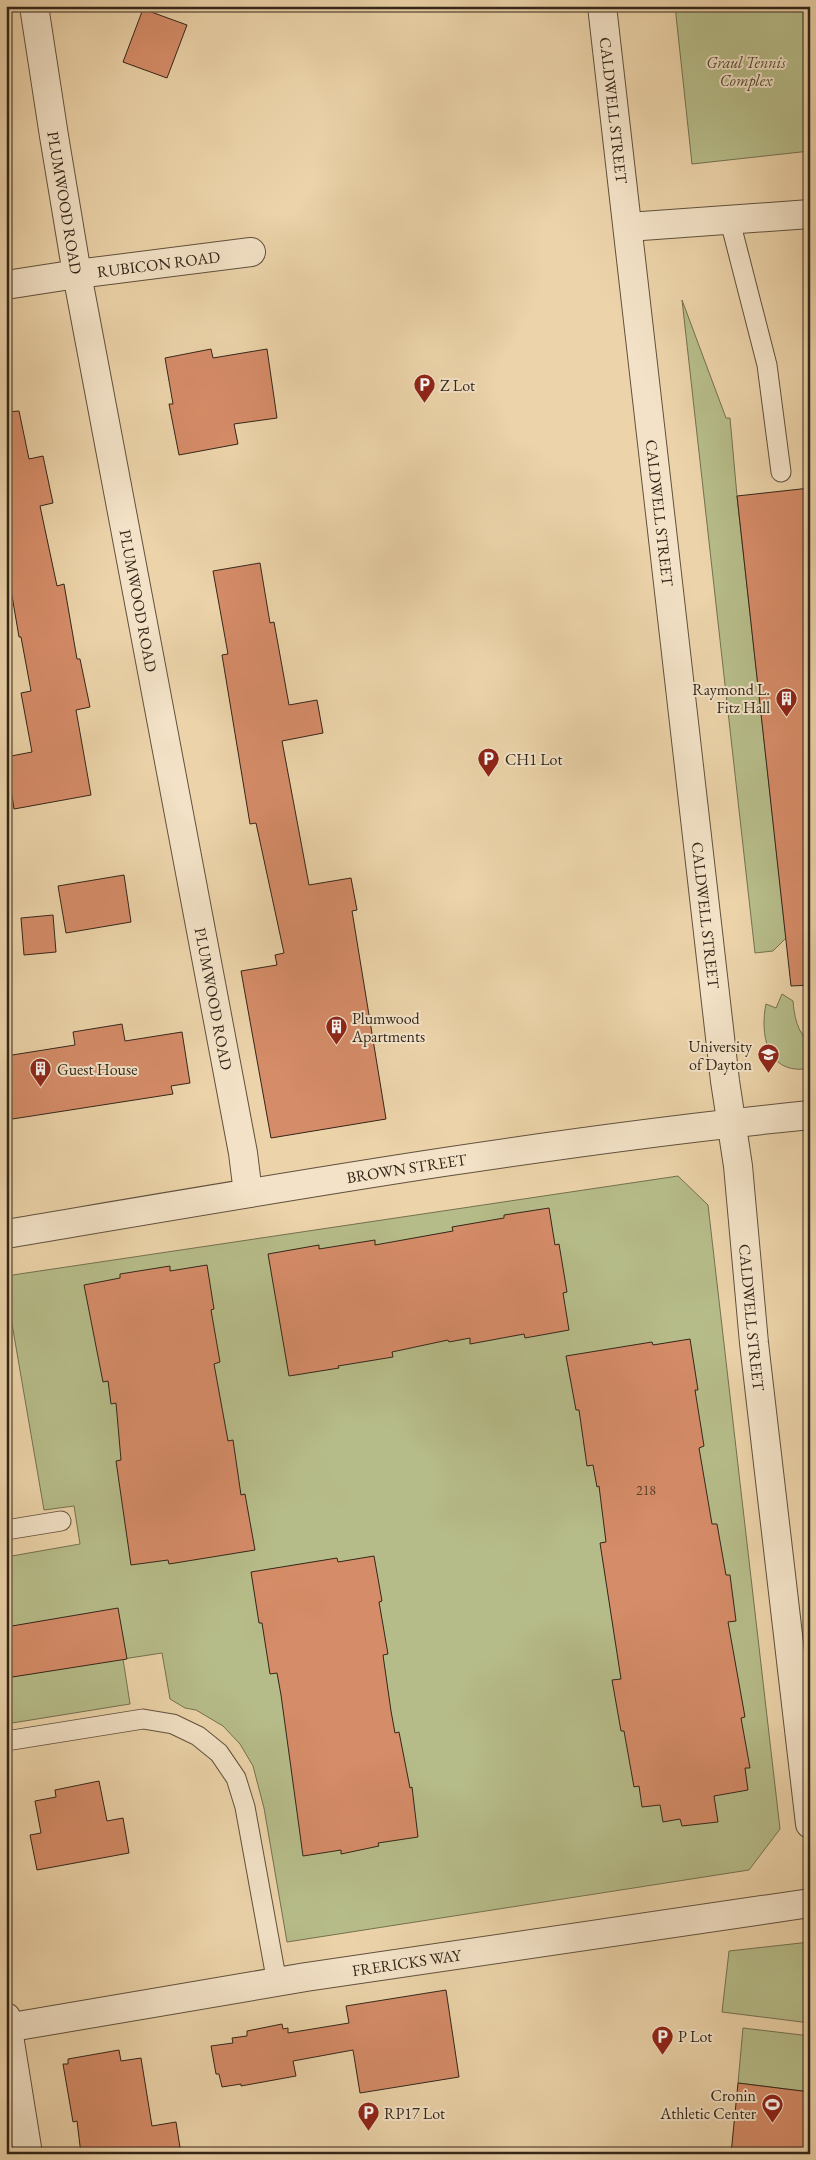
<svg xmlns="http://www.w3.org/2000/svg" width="816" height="2160" viewBox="0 0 816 2160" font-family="'EB Garamond',serif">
<rect width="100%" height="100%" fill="#ecd3a9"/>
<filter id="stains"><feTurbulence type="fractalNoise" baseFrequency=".004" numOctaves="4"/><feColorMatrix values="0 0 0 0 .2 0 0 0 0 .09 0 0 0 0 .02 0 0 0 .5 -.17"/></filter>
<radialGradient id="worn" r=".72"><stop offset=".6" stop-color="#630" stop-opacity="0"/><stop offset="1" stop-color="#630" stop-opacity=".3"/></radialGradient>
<g fill="#b6bc89" stroke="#747151">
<polygon points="675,6 810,6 810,151 692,164"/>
<polygon points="682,300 726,418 730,418 737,496 786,938 773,951 755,953"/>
<path d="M782,994l11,7c1,13 4,33 17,41v20l-6,1 1,6c-39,4 -45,-36 -39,-65l10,4z"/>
<polygon points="678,1176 708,1205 780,1829 749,1870 287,1942 264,1808 253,1766 240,1744 223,1726 196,1710 185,1708 170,1699 162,1653 123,1659 130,1704 6,1724 6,1557 80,1544 74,1506 44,1510 6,1289 6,1276"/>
<polygon points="810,1942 810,2023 722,2012 729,1951"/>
<polygon points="743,2028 810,2036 810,2092 738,2083"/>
</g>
<g fill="#d58c68" stroke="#332619">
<polygon points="143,9 187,25 167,78 123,62"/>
<polygon points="211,349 213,358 267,349 277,418 234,424 238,444 179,455 169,404 173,404 165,358"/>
<polygon points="19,411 29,459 43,456 53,503 40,506 57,586 64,584 77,659 80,659 90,707 76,710 91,795 14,809 6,757 32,752 21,693 31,691 21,637 19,637 9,578 6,579 6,412"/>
<polygon points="810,488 810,985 791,986 737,496"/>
<polygon points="260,563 270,623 274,622 289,705 317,700 323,733 282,741 309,885 351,878 357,910 352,911 386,1119 271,1138 241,971 277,965 275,955 284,953 256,823 250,824 222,655 228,654 213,571"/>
<polygon points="124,875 131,922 66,933 58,886"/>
<polygon points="53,915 56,952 24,955 21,918"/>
<polygon points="122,1024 125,1041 182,1032 190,1083 171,1086 173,1094 6,1120 6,1056 75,1045 73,1032"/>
<polygon points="549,1208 555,1245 559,1244 567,1292 563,1293 569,1330 525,1338 524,1334 470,1344 470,1338 449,1342 448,1340 392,1352 393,1357 338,1366 339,1368 289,1376 268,1254 319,1245 319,1249 375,1240 375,1245 453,1231 452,1227 504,1218 504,1215"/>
<polygon points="207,1265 214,1309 211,1310 220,1362 214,1364 228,1441 233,1440 241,1495 245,1494 255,1550 169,1564 168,1560 131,1565 116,1461 121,1460 116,1403 111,1404 108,1381 103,1382 84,1285 120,1278 120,1274 170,1266 170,1271"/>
<polygon points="690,1339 698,1390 695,1390 704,1446 699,1448 712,1524 717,1524 726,1575 730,1575 736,1621 728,1622 745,1717 741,1718 750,1768 745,1768 748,1790 714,1796 718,1822 682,1826 680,1819 663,1822 660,1805 642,1807 639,1786 634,1787 624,1731 621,1731 612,1680 621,1679 600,1543 606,1542 599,1486 597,1487 593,1465 587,1466 579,1410 576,1410 566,1356 652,1342 653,1345"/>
<polygon points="374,1556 382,1601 379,1602 388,1654 383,1655 391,1711 395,1733 399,1732 410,1788 412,1787 418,1837 378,1843 379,1846 341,1854 341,1850 303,1856 281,1695 277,1673 270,1674 262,1623 259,1623 251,1572 337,1558 338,1562"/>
<polygon points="118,1608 127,1659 6,1678 6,1627"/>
<polygon points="99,1781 107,1821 123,1818 129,1853 37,1870 30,1835 41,1833 35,1801 56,1797 55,1790"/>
<polygon points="446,1990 459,2077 360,2093 353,2050 293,2061 296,2076 241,2086 241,2084 222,2087 219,2074 216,2074 211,2046 233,2043 232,2038 247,2036 247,2031 282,2024 283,2029 288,2028 288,2033 349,2023 346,2006"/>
<polygon points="119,2050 121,2061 141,2058 152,2126 176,2122 181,2154 81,2154 77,2121 73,2122 63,2064 68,2064 68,2059"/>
<polygon points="738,2083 810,2092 810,2154 731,2154"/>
</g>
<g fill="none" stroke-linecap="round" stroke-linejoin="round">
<defs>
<g id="service">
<polyline points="730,221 767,365 781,472"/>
<polyline points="6,1530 61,1521"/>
<polyline points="6,1741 143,1719 173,1724 198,1736 219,1753 236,1778 245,1807 277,1983"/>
</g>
<g id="minor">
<path id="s1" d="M34,6l20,130 23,138 166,879 5,40"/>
<path id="s2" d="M602,6l123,1075 13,85 16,177 56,481"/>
<polyline points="628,227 810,214"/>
<path id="s3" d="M6,285l71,-11 174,-22"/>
<polyline points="6,2017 28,2154"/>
<path id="s4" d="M6,2028l300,-51 504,-74"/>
</g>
<g id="tertiary">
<path id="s5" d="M6,1234c267,-45 534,-92 804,-119"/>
</g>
</defs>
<use href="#service" stroke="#61513d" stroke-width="21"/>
<use href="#minor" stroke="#61513d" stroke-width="30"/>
<use href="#tertiary" stroke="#61513d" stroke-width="30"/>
<use href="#service" stroke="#f3e2c7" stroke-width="19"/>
<use href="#minor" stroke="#f3e2c7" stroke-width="28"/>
<use href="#tertiary" stroke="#f3e2c7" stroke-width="28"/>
</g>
<defs>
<symbol id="parking-pin" viewBox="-11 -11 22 30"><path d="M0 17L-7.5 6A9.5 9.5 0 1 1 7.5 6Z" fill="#8f2418" stroke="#f3e2c7"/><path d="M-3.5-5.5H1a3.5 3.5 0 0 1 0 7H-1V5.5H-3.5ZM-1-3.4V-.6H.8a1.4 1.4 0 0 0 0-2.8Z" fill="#fff"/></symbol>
<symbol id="building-pin" viewBox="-11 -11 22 30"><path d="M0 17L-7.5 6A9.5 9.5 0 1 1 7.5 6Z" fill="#8f2418" stroke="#f3e2c7"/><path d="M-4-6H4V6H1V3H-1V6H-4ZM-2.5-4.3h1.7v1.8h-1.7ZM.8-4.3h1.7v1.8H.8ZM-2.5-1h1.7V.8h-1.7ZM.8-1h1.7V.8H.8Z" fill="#fff"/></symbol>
<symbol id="university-pin" viewBox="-11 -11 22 30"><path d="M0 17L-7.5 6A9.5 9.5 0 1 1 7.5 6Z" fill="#8f2418" stroke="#f3e2c7"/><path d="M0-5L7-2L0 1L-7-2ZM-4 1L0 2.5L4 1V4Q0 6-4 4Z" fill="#fff"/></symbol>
<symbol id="stadium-pin" viewBox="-11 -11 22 30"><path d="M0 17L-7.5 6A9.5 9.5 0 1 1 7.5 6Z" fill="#8f2418" stroke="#f3e2c7"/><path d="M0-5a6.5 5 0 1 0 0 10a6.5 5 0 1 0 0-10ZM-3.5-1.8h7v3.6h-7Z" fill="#fff"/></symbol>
</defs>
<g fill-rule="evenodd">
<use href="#parking-pin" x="412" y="372" width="25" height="34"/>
<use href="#building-pin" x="774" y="686" width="25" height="34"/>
<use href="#parking-pin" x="476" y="746" width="25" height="34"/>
<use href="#building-pin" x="324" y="1014" width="25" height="34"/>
<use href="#university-pin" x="756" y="1042" width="25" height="34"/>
<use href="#building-pin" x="28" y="1056" width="25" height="34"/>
<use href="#parking-pin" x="650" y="2024" width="25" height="34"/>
<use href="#stadium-pin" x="760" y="2092" width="25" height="34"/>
<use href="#parking-pin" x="356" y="2100" width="25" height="34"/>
</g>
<g text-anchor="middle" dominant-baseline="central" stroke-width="4" stroke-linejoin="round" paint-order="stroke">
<g font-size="14" fill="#5c402d">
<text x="646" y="1490">218</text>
</g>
<g font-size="16" font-style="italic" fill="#544c35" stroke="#f3e2c7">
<text x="746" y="62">Graul Tennis<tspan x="746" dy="18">Complex</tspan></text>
</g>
<g font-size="16" fill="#332619" stroke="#f3e2c7">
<text stroke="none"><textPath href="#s2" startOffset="105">CALDWELL STREET</textPath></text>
<text stroke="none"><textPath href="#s1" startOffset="199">PLUMWOOD ROAD</textPath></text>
<text stroke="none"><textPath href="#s3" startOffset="154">RUBICON ROAD</textPath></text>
<text stroke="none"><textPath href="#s2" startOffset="510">CALDWELL STREET</textPath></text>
<text stroke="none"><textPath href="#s1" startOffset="604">PLUMWOOD ROAD</textPath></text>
<text stroke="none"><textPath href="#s2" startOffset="915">CALDWELL STREET</textPath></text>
<text stroke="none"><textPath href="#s1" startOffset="1009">PLUMWOOD ROAD</textPath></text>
<text stroke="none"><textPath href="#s5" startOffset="406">BROWN STREET</textPath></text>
<text stroke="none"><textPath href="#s2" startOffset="1320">CALDWELL STREET</textPath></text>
<text stroke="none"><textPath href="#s4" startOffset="406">FRERICKS WAY</textPath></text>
</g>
<g font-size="16" fill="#332619" stroke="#f3e2c7" text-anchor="start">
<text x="440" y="385">Z Lot</text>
<text x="770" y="689" text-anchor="end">Raymond L.<tspan x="770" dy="18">Fitz Hall</tspan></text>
<text x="505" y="759">CH1 Lot</text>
<text x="352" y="1018">Plumwood<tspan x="352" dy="18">Apartments</tspan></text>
<text x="752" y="1046" text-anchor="end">University<tspan x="752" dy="18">of Dayton</tspan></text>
<text x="57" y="1069">Guest House</text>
<text x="678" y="2036">P Lot</text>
<text x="756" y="2095" text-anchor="end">Cronin<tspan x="756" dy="18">Athletic Center</tspan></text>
<text x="384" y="2113">RP17 Lot</text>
</g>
</g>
<rect width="816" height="2160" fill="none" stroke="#ecd3a9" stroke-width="25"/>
<rect x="8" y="8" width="801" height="2145" fill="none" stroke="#332619" stroke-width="2.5"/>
<rect x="12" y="12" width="791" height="2135" fill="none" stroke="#332619"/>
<rect width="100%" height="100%" filter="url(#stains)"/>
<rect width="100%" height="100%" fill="url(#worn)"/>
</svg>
